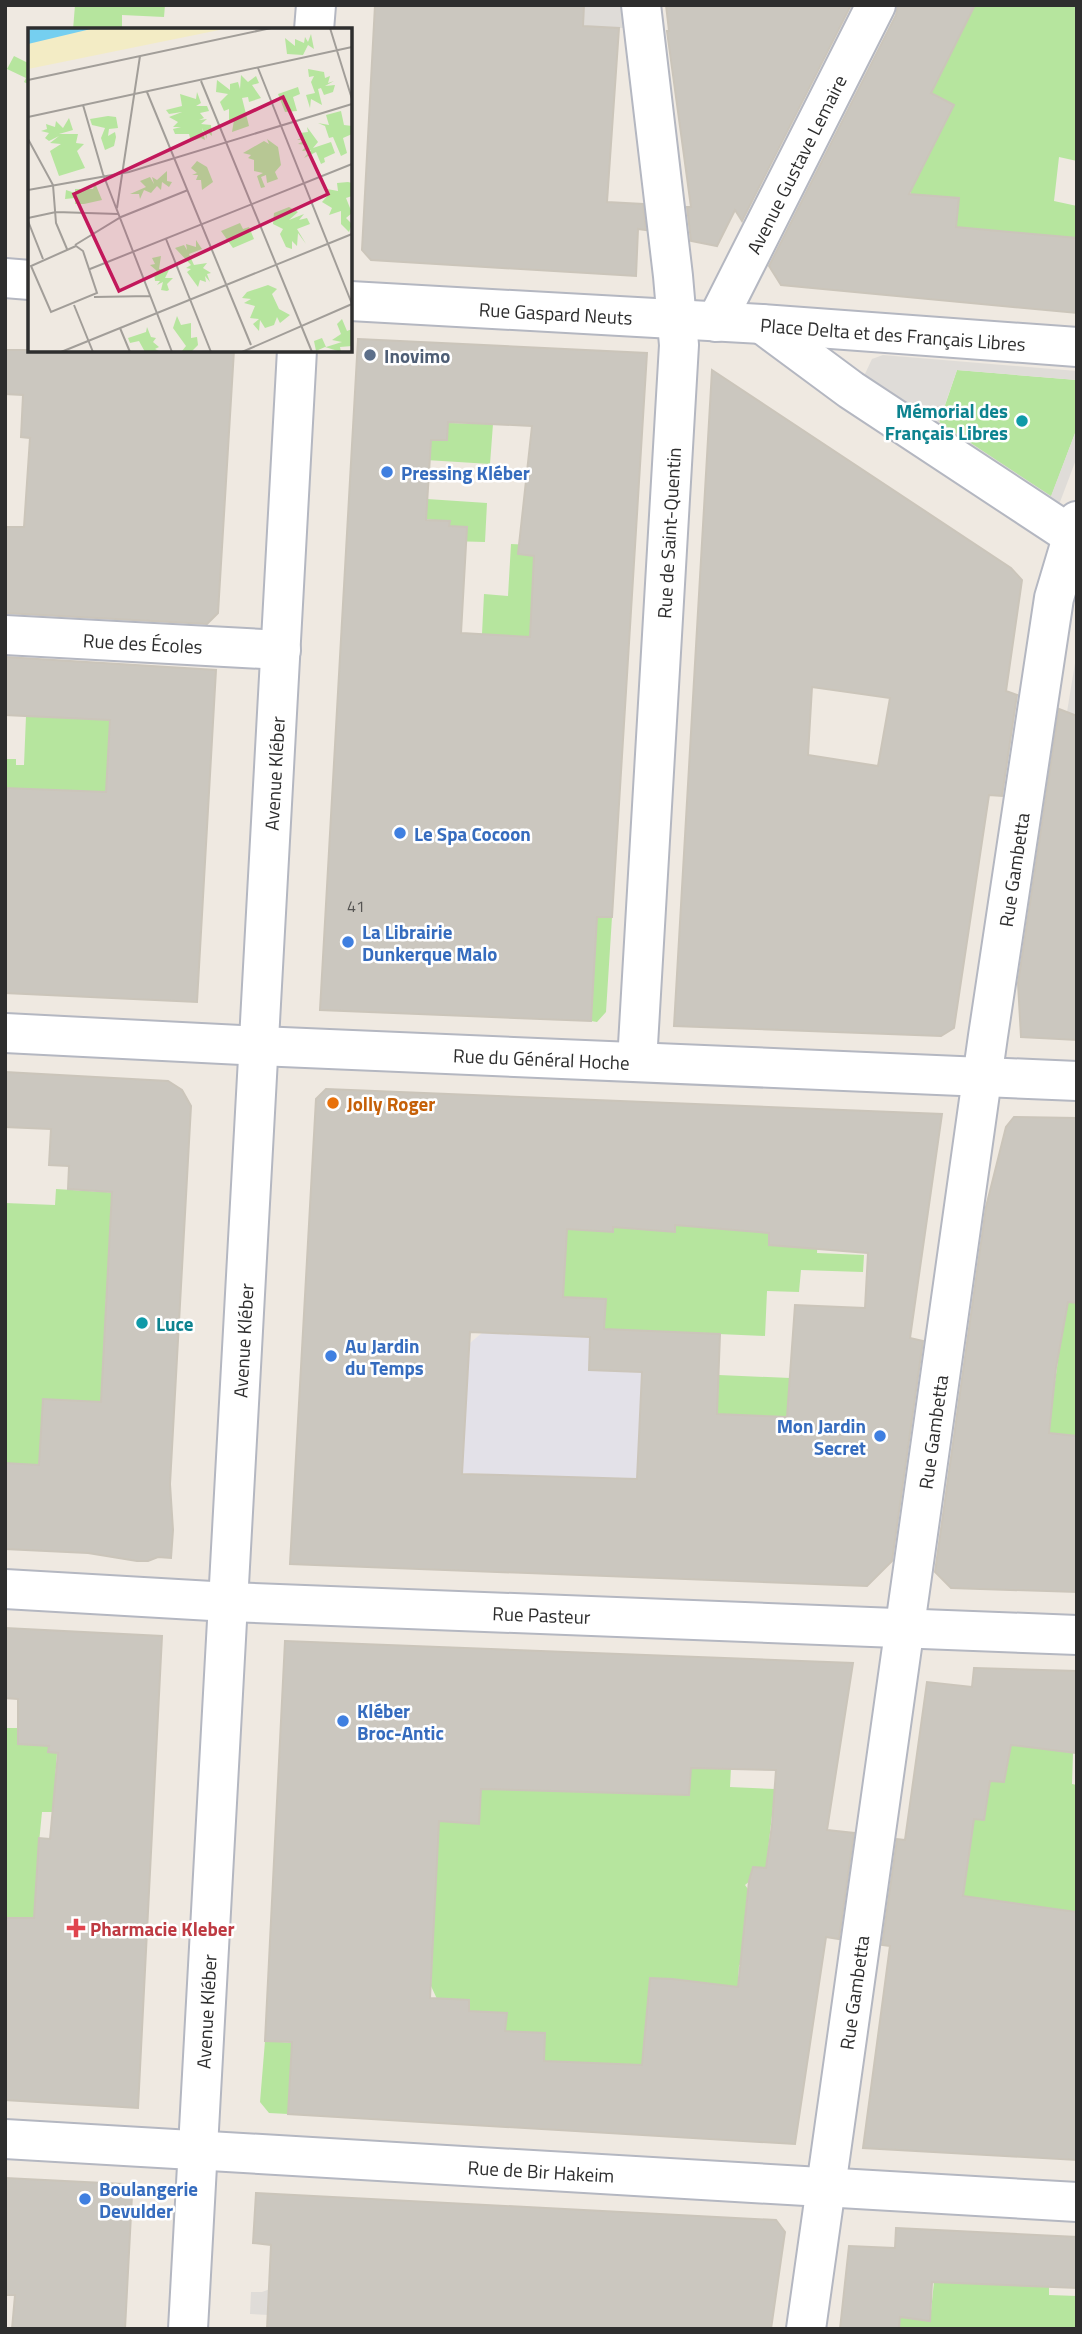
<svg xmlns="http://www.w3.org/2000/svg" width="1082" height="2334" viewBox="0 0 1082 2334" font-family="'Titillium Web',sans-serif">
<rect width="100%" height="100%" fill="#efe9e1"/>
<polygon fill="#e3e1e8" points="483,1332 590,1337 589,1370 679,1374 637,1479 462,1473 470,1343"/>
<g fill="#b6e59e">
<polygon points="75,5 165,5 164,17 122,15 122,30 73,30"/>
<polygon points="975,5 1077,5 1077,161 1059,157 1054,201 1077,206 1077,242 954,241 959,198 941,196 908,228 913,167 954,105 929,92"/>
<polygon points="14,56 30,64 30,85 24,82 26,78 7,69"/>
<polygon points="957,370 1077,380 1077,428 1051,497 939,423"/>
<polygon points="448,423 493,424 490,464 426,460 428,440 446,440"/>
<polygon points="427,499 487,503 485,542 449,541 449,521 420,519"/>
<polygon points="511,544 574,547 577,640 482,634 484,594 508,596"/>
<polygon points="52,700 111,704 150,794 5,803 5,759 16,759 16,765 24,765 26,716 51,717"/>
<polygon points="574,915 612,917 606,1012 597,1022 591,1021 594,970"/>
<polygon points="678,1185 820,1189 817,1253 864,1255 863,1272 801,1270 799,1292 767,1291 765,1336 604,1329 606,1299 563,1297 569,1194 597,1231 611,1232 613,1191 675,1231"/>
<polygon points="56,1189 121,1193 110,1237 108,1266 117,1267 116,1289 106,1297 104,1348 109,1403 43,1399 39,1465 5,1463 5,1203 55,1205"/>
<polygon points="1072,1258 1077,1303 1077,1436 1022,1430 1054,1389"/>
<polygon points="719,1375 790,1378 841,1418 758,1416 713,1507"/>
<polygon points="694,1725 732,1748 730,1787 775,1789 766,1868 753,1867 751,1880 745,1885 748,1889 746,1905 760,1965 739,1965 738,1987 642,2069 544,2061 545,2033 505,2031 506,2013 487,2012 486,2028 437,1999 431,1986 437,1862 417,1861 413,1838 438,1839 441,1783 481,1774 560,1791 598,1793 601,1749 615,1792 689,1795"/>
<polygon points="5,1728 18,1728 18,1744 49,1746 49,1752 57,1753 53,1812 42,1812 38,1853 41,1918 5,1918"/>
<polygon points="1007,1744 1073,1753 1072,1784 1077,1785 1077,1912 963,1897 974,1819 984,1820 990,1781 1004,1782 1008,1764"/>
<polygon points="265,2041 324,2045 290,2082 288,2114 269,2113 260,2102"/>
<polygon points="934,2282 1049,2287 1049,2295 1077,2296 1077,2329 899,2329 900,2317 930,2321"/>
</g>
<g fill="#dfdcd8">
<polygon points="584,5 621,5 623,28 583,26"/>
<polygon points="883,355 1077,371 1077,380 957,370 939,422 1051,496 1077,428 1077,457 1060,502 1056,504 864,376 872,359"/>
<polygon points="1077,651 1077,716 1067,712"/>
<polygon points="273,2288 327,2318 250,2314 251,2292 262,2292"/>
</g>
<g fill="#cbc7bf" stroke="#cbc5ba" stroke-width="2" fill-rule="evenodd">
<polygon points="375,5 584,5 583,26 619,28 607,202 643,204 646,230 638,229 636,276 371,260 362,250"/>
<polygon points="666,5 851,5 742,221 735,210 717,246 691,241 687,207 691,207 667,31 669,31"/>
<polygon points="898,5 975,5 931,93 954,105 909,194 959,198 956,227 1077,238 1077,313 781,285 769,266 896,15"/>
<path d="M358,339l289,14 -35,564h-15l-6,104 -271,-11zM448,422l84,4 -14,128 16,2 -4,81 -69,-4 6,-106 -18,-1 1,-5 -24,-1 5,-80h16z"/>
<polygon points="5,350 234,350 218,613 207,624 5,613 5,527 24,527 30,438 21,437 23,395 5,394"/>
<path d="M712,370l299,198 11,12 -16,111 11,4 -15,101 -13,-1 -35,233 -13,8 -267,-10zM812,687l78,11 -12,68 -70,-11z"/>
<polygon points="5,657 216,670 197,1002 5,993 5,788 106,792 110,720 5,715"/>
<polygon points="1059,709 1077,716 1077,1040 1021,1037 1018,983"/>
<polygon points="5,1072 168,1081 182,1090 191,1106 170,1484 173,1530 171,1558 158,1557 148,1561 137,1561 88,1553 5,1549 5,1463 39,1465 43,1399 101,1402 112,1192 68,1189 69,1166 49,1165 51,1129 5,1127"/>
<path d="M326,1089l616,25 -32,224 13,3 -31,220 -25,25 -577,-22 26,-465zM675,1225l94,8v12l99,8 -3,55 -70,-3 -8,112 -70,-3 3,-80 -116,-5 2,-30 -43,-2 4,-68 46,3v-5l62,5zM470,1332l120,5 -1,33 53,2 -5,107 -175,-5z"/>
<polygon points="1014,1117 1077,1118 1077,1303 1068,1302 1056,1368 1049,1433 1077,1436 1077,1592 951,1588 935,1572 986,1207 1006,1127"/>
<polygon points="5,1628 162,1636 138,2108 5,2100 5,1918 34,1918 39,1838 50,1839 58,1753 48,1752 49,1746 18,1744 18,1699 5,1698"/>
<path d="M285,1641l568,22 -26,167 27,3 -15,106 -13,-2 -31,207 -507,-30 4,-72 -27,-1zM691,1768l85,2 -4,55 -6,43 -13,-1 -4,14 -11,106 -66,-8 -22,-1 -8,87 -98,-4 1,-28 -40,-2 2,-18 -38,-2v-11l-39,-2 9,-177 40,3 2,-35 208,6z"/>
<polygon points="974,1668 1077,1671 1077,1753 1011,1745 1004,1782 990,1781 984,1820 974,1819 963,1896 1077,1912 1077,2160 863,2148 890,1946 882,1945 897,1839 905,1840 927,1682 972,1687"/>
<polygon points="5,2178 124,2184 132,2195 125,2329 12,2329 15,2295 5,2295"/>
<polygon points="256,2193 776,2220 785,2232 771,2329 267,2329 271,2245 253,2243"/>
<polygon points="896,2228 1077,2237 1077,2288 932,2282 930,2321 900,2317 899,2329 840,2329 849,2246 895,2248"/>
</g>
<g fill="none" stroke-linecap="round" stroke-linejoin="round">
<defs>
<g id="minor">
<polyline points="314,30 316,5"/>
<polyline points="5,278 30,280"/>
<path id="s1" d="M350,301l412,23 315,23"/>
<path id="s2" d="M716,322l160,-317"/>
<polyline points="762,324 851,390 1077,539"/>
<path id="s3" d="M5,635l276,15"/>
<path id="s4" d="M5,1033l254,13 818,35"/>
<path id="s5" d="M637,1062l42,-717 -6,-69 -32,-271"/>
<path id="s6" d="M5,1589l224,13 848,33"/>
<path id="s7" d="M5,2139l1072,63"/>
<path id="s8" d="M188,2329l109,-1979"/>
<path id="s9" d="M806,2329l182,-1293 66,-438 23,-77"/>
</g>
</defs>
<use href="#minor" stroke="#b4b7c1" stroke-width="42"/>
<use href="#minor" stroke="#fff" stroke-width="38"/>
</g>
<circle fill="#5c6f8a" stroke="#fff" stroke-width="2.5" cx="370" cy="355" r="7"/>
<g fill="#0f9aa8" stroke="#fff" stroke-width="2.5">
<circle cx="1022" cy="421" r="7"/>
<circle cx="142" cy="1323" r="7"/>
</g>
<g fill="#3f7fe0" stroke="#fff" stroke-width="2.5">
<circle cx="387" cy="472" r="7"/>
<circle cx="400" cy="833" r="7"/>
<circle cx="348" cy="942" r="7"/>
<circle cx="331" cy="1356" r="7"/>
<circle cx="880" cy="1436" r="7"/>
<circle cx="343" cy="1721" r="7"/>
<circle cx="85" cy="2199" r="7"/>
</g>
<circle fill="#e8710a" stroke="#fff" stroke-width="2.5" cx="333" cy="1103" r="7"/>
<path fill="#e0444e" stroke="#fff" stroke-width="2.5" d="M72.5 1917.5h7v7h7v7h-7v7h-7v-7h-7v-7h7z"/>
<g text-anchor="middle" dominant-baseline="central" stroke-width="5" stroke-linejoin="round" paint-order="stroke">
<g font-size="16" fill="#555452">
<text x="356" y="906">41</text>
</g>
<g font-size="19" fill="#2e2e2e" stroke="#fff">
<text stroke="none"><textPath href="#s2" startOffset="177">Avenue Gustave Lemaire</textPath></text>
<text stroke="none"><textPath href="#s1" startOffset="206">Rue Gaspard Neuts</textPath></text>
<text stroke="none"><textPath href="#s1" startOffset="544">Place Delta et des Français Libres</textPath></text>
<text stroke="none"><textPath href="#s5" startOffset="530">Rue de Saint-Quentin</textPath></text>
<text stroke="none"><textPath href="#s3" startOffset="138">Rue des Écoles</textPath></text>
<text stroke="none"><textPath href="#s8" startOffset="1558">Avenue Kléber</textPath></text>
<text stroke="none"><textPath href="#s9" startOffset="1474">Rue Gambetta</textPath></text>
<text stroke="none"><textPath href="#s4" startOffset="537">Rue du Général Hoche</textPath></text>
<text stroke="none"><textPath href="#s8" startOffset="990">Avenue Kléber</textPath></text>
<text stroke="none"><textPath href="#s9" startOffset="906">Rue Gambetta</textPath></text>
<text stroke="none"><textPath href="#s6" startOffset="537">Rue Pasteur</textPath></text>
<text stroke="none"><textPath href="#s9" startOffset="340">Rue Gambetta</textPath></text>
<text stroke="none"><textPath href="#s8" startOffset="318">Avenue Kléber</textPath></text>
<text stroke="none"><textPath href="#s7" startOffset="537">Rue de Bir Hakeim</textPath></text>
</g>
<g font-size="19" font-weight="bold" fill="#4e5e75" stroke="#fff" text-anchor="start">
<text x="384" y="355">Inovimo</text>
</g>
<g font-size="19" font-weight="bold" fill="#0d838f" stroke="#fff" text-anchor="end">
<text x="1008" y="410">Mémorial des<tspan x="1008" dy="22">Français Libres</tspan></text>
<text x="156" y="1323" text-anchor="start">Luce</text>
</g>
<g font-size="19" font-weight="bold" fill="#366cbe" stroke="#fff" text-anchor="start">
<text x="401" y="472">Pressing Kléber</text>
<text x="414" y="833">Le Spa Cocoon</text>
<text x="362" y="931">La Librairie<tspan x="362" dy="22">Dunkerque Malo</tspan></text>
<text x="345" y="1345">Au Jardin<tspan x="345" dy="22">du Temps</tspan></text>
<text x="866" y="1425" text-anchor="end">Mon Jardin<tspan x="866" dy="22">Secret</tspan></text>
<text x="357" y="1710">Kléber<tspan x="357" dy="22">Broc-Antic</tspan></text>
<text x="99" y="2188">Boulangerie<tspan x="99" dy="22">Devulder</tspan></text>
</g>
<g font-size="19" font-weight="bold" fill="#c56008" stroke="#fff" text-anchor="start">
<text x="347" y="1103">Jolly Roger</text>
</g>
<g font-size="19" font-weight="bold" fill="#be3a42" stroke="#fff" text-anchor="start">
<text x="90" y="1928">Pharmacie Kleber</text>
</g>
</g>
<g transform="translate(28 28)">
<rect width="324" height="324" fill="#efe9e1"/>
<path d="M283,6l3,15 -6,-4 -5,10 -16,-1 -2,-16 10,8v-7l9,4 1,-6 3,5zM280,41l16,3 1,6 5,-2 -2,7 6,-2 -9,5 10,-1 -2,7 -9,3 -3,-7 -3,1 4,16 -11,-6 -1,9 -4,-13 9,-2 -4,-11 3,-6 -5,1zM213,47l7,7 8,-6 3,7 -7,2 9,13 -12,4 -1,-5 -6,1 7,28 -17,6 2,-12 -5,1v-12l-5,2 -4,-9 8,-8 -12,-2 1,-12 13,10v-6l8,-2 2,7zM270,59l2,7 -7,3 4,14 -12,1 -7,-18zM169,64l4,11 -5,3h11l2,5 -9,2 4,5 -5,2 8,-1 -6,5 10,1 1,11 -6,-5 1,8 -5,-11 3,12 -4,-2 -16,5 -4,-1 10,-1 -2,-7h-14l-2,-5 8,-2h-8l5,-5 -9,-5 13,-5 -13,2 -3,-4 16,-4 -2,-12 16,5zM313,83l3,14 8,1v8l-9,4 4,15 -6,3 -8,-19 -4,1 -4,-12 -7,-3 11,2 -3,-10zM80,88l8,1 2,11 -9,1 -1,7 7,-4 1,5 -2,9 -9,4 -4,-12 4,-10 -13,-3 -2,-6zM41,90l4,12 -14,4h19l-2,9 8,1 -7,7 8,17 -26,8 -9,-25 11,-7 -11,-1 9,-7 -10,5 -4,-3 4,-5 -8,-2 6,-2 -1,-5 9,3 1,-6 7,7zM279,99l11,15 -5,6 18,-6 4,11 -11,5 1,4 -4,2 -5,-12 -12,6 7,-8 -9,1 5,-6 -9,-1 7,-4h-8l6,-3 -3,-4 8,-1zM239,111l11,8 3,18 -6,7 3,7 -11,4 -1,-8 -5,2 4,10 -4,1 -4,-12 6,-3 -9,-2v-11l-6,-2 3,-3 -8,-2 21,-12 5,3zM169,133l10,6 6,15 -11,8 -1,-10h-5l2,-5h-6l5,-2 -6,-5zM139,143v10l5,1 -3,5 -7,-5 -1,8 -4,-4 -6,7 -7,-3 -4,9 -1,-5h-9l16,-7 -6,-6 10,-4 4,7 -2,-7 5,3zM320,154l4,1v13l-6,2 6,15 -6,5 6,6 -3,8 -8,-8v-13l-12,4 3,-7 -10,-6 7,-8 -2,-5 11,2 -1,-8zM67,155l7,17 -18,4h-9v-6l-10,1 1,-9 9,3v-4h18zM261,179l9,5 -9,8 15,-6 -5,6 8,-2 3,6 -13,5 9,15 -8,-11 -1,13 -5,-5v8l-6,-2 -6,-13 3,-5 -10,-5 1,-11zM212,195l3,6 6,-2 5,12 -21,9 -12,-17zM168,212l6,9 -13,5 5,11 13,-2 -4,5 8,5 -4,1 3,8 -5,-6 1,6 -6,-2 -2,7 -11,-15 4,-3 -5,-1 5,-3 -16,-17 9,-3 3,5 -1,-6 10,3zM133,228l-2,13 10,1 -4,8h8l-6,6 2,6 -2,1 -6,-1 2,-8 -6,3 3,-4h-5l-1,-8 3,-2 -7,-6 5,-1 -3,-6zM240,257l9,4 -5,5 7,15 11,6 -10,8 -3,-6 -3,8 -9,3 -5,-8 -1,11 -6,-7 6,-5 -9,-1 5,-12 -11,-3 7,-4 -9,-1 5,-6zM149,288l4,9 10,-2v15l6,-1 1,8 -6,6h-10l4,-5 -13,-18zM314,291l5,12 5,-2v17l-12,1 1,5 -16,-5 -9,4 -2,-10 8,-3 4,9 16,-5 -10,-2 9,-6 -4,-10zM119,299l4,10 5,1 -3,4 6,5 -4,2 6,3h-16l-6,-11 -9,2 -2,-5 18,-6z" fill="#b6e59e"/>
<path d="M0,0h201l-201,41z" fill="#f3ecc5"/>
<path d="M0,0h67l-67,16z" fill="#75cff0"/>
<path fill="none" stroke="#a29e99" stroke-width="2" d="M302,0l22,71M230,40l94,236M0,52l243,-52M173,53l111,271M119,64l104,253M55,77l20,69 69,178M0,89l324,-70M0,111l25,46 3,38 11,26M0,162l101,-18 223,-68M89,180l23,-152M0,190l28,-6 62,2M0,193l15,38M138,211l45,113M47,217l46,-28 67,-27M48,218l7,5 14,42 -46,19 -20,-46zM62,241l262,-105M66,269l56,-1M46,277l19,47M92,300l10,24M33,324l291,-118M214,324l110,-48"/>
<path fill="#c2185b" fill-opacity="0.15" stroke="#c2185b" stroke-width="3.5" d="M255,69l45,97 -209,97 -45,-97z"/>
<rect width="324" height="324" fill="none" stroke="#2e2e2e" stroke-width="3.5"/>
</g>
<rect width="1082" height="2334" fill="none" stroke="#2e2e2e" stroke-width="14"/>
</svg>
